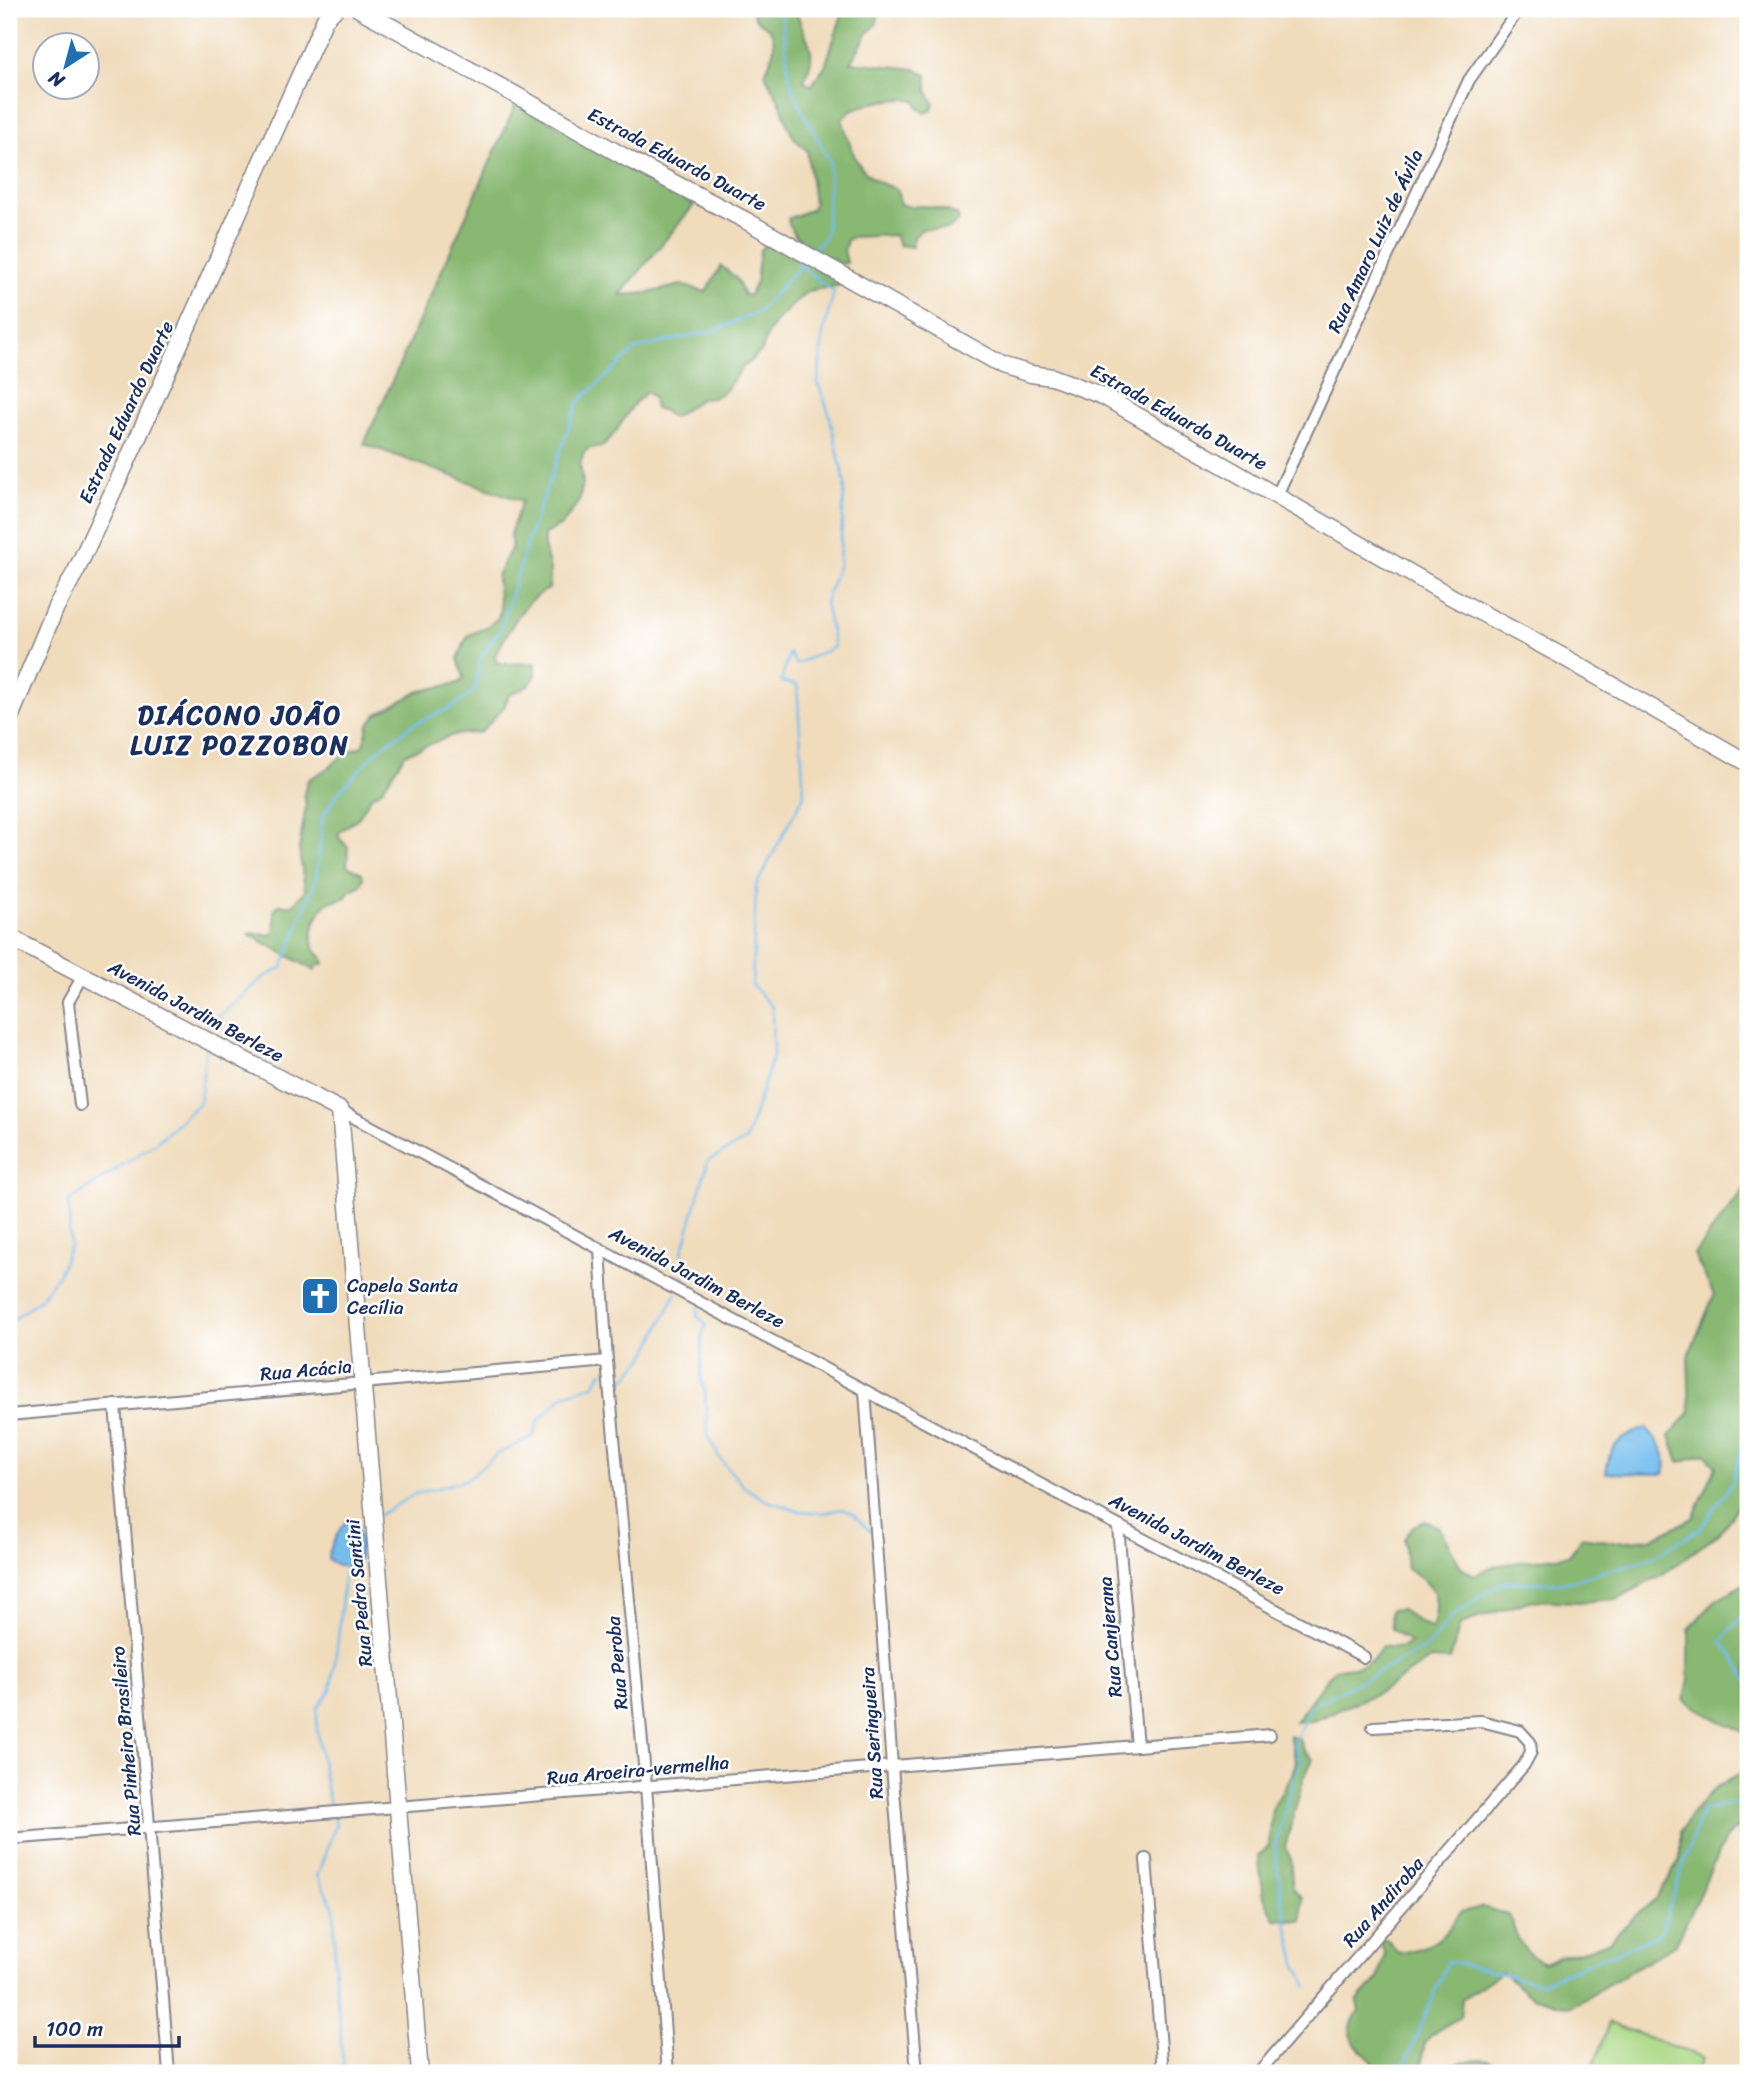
<svg xmlns="http://www.w3.org/2000/svg" width="1757" height="2082" viewBox="0 0 1757 2082" font-family="Sriracha,sans-serif">
<rect width="100%" height="100%" fill="#fff"/>
<filter id="ink" filterUnits="userSpaceOnUse"><feTurbulence type="fractalNoise" baseFrequency=".0143" numOctaves="2"/><feDisplacementMap in="SourceGraphic" scale="14" xChannelSelector="R" yChannelSelector="G"/><feConvolveMatrix kernelMatrix="1 2 1 2 8 2 1 2 1" color-interpolation-filters="sRGB"/></filter>
<filter id="wash" filterUnits="userSpaceOnUse"><feTurbulence type="fractalNoise" baseFrequency=".00686" numOctaves="4" result="noise"/><feDisplacementMap in="SourceGraphic" scale="28" xChannelSelector="R" yChannelSelector="G"/><feGaussianBlur stdDeviation="1.57" result="paint"/><feColorMatrix in="noise" values="0 0 0 0 0 0 0 0 0 0 0 0 0 0 0 0 0 1.4 0 .05"/><feComposite in="paint" operator="in"/></filter>
<g filter="url(#wash)">
<rect width="100%" height="100%" fill="#f0dbbb"/>
<polygon fill="#abd885" stroke="#638472" stroke-width="2" points="1609,2023 1703,2057 1697,2073 1591,2073"/>
<g fill="#88b872" stroke="#527468" stroke-width="2">
<path d="M756,9h40c6,30 26,37 8,71l7,6 14,-20 19,-57h34l1,2 -2,12 -10,11 -16,28 65,7 11,6v15l7,13 -2,6 -6,4 -7,-4 -3,-8c-12,-6 -53,3 -66,10 -1,1 -7,7 -8,8 12,37 13,58 55,70l3,15c9,4 14,2 23,2 12,1 23,4 34,9l2,5 -10,9h-27l-8,8 -2,10 -13,-2 -5,-10 -42,2 -5,3 -3,10 3,13 -6,1c-18,-10 -51,-22 -53,-45l24,-10 2,-6 -7,-53c-23,-18 -18,-29 -29,-52 -5,-9 -10,-16 -13,-25 6,-13 14,-29 5,-43 -5,-6 -13,-7 -17,-15z"/>
<path d="M517,102l177,103 -74,90 28,-2 33,-8 25,7 15,-26 15,12 8,17h6l6,-13 4,-32 8,-9 78,43 -38,7 -5,4 -28,27 -7,11 -6,18 -20,17 -17,23 -12,7 -13,1 -27,19 -11,-8 -7,-1 -2,-12 -7,-5 -13,13 -18,28 -12,13 -13,2 -6,4 -4,13 3,19 -4,17 -17,24 -18,9v12l6,24 -1,19c-27,10 -40,43 -54,66l1,7 7,2 32,-1 1,13 -8,10 -19,9 -5,12 -23,25 -28,3 -48,19 -22,34 -5,5 -6,2 -13,22 -20,15v6l9,9 -1,19 15,7 1,6 -2,6 -12,6 -3,6c-5,2 -12,3 -17,5 -12,7 -22,36 -14,48 4,7 8,6 9,14l-6,1 -4,5 -67,-37 24,2 4,-5 -1,-20 5,-5h14l12,-15 -6,-41 7,-43 -2,-13 4,-13 22,-13 15,-14 18,-7 6,-22 8,-10 43,-23 39,-8 5,-5 -6,-19 7,-18 4,-6 19,-9 10,-8 2,-8 -3,-34 15,-29 -2,-13 12,-33 -158,-57z"/>
<path d="M1748,1184v307l-28,42 -57,41 -46,25 -39,3 -46,-2 -72,24 -10,36 -20,-1 -48,32 -69,30 -18,1 33,-45 8,-8c22,-2 36,-2 46,-23l18,2 11,-5 -20,-14 -1,-19 12,-1 13,11 17,9c10,-34 3,-42 -25,-61l-3,-29 9,-13 12,-5 14,6 23,42 13,6 18,-9 76,-11 13,-18 33,5 36,-3 42,-21 23,-51 -10,-13 -27,8 -9,-26 20,-24 -2,-55 26,-62 -20,-41z"/>
<polygon points="1748,1582 1748,1735 1732,1726 1719,1721 1684,1700 1689,1680 1689,1629 1717,1599"/>
<polygon points="1289,1736 1299,1739 1304,1751 1313,1759 1303,1780 1285,1847 1290,1857 1293,1888 1302,1898 1302,1921 1275,1919 1264,1897 1258,1856 1269,1846 1272,1809 1292,1774 1296,1762"/>
<path d="M1748,1770v89l-2,-1 -9,-31 -13,14 -48,103 -105,62 -4,1 -35,-10 -30,-25 -40,27 -2,18c-30,18 -41,19 -37,56h-53l3,-11c-20,-19 -32,-25 -14,-51l-2,-10 21,-22 7,-25 -6,-14h9l10,13c35,-5 44,-13 63,-41l22,-5 26,8c8,22 12,38 35,48l16,-7 30,-7 20,-8 25,-25 23,-19 22,-38v-27l13,-20 22,-24z"/>
<path d="M1480,2060l9,1 18,12h-58c6,-13 18,-12 31,-13z"/>
</g>
<g fill="#74bded" stroke="#4876a6" stroke-width="2">
<path d="M1646,1428c13,16 24,23 18,46l-58,-1c3,-30 14,-35 40,-45z"/>
<path d="M347,1521l5,1c11,14 10,27 5,44h-19l-10,-6c0,-9 12,-34 19,-39z"/>
</g>
<g fill="none" stroke-linecap="round" stroke-linejoin="round">
<g stroke="#74bded" stroke-width="2.5">
<polyline points="781,9 790,82 803,112 830,161 826,235 813,250"/>
<polyline points="207,1035 209,1025 263,978 282,968 316,880 323,816 337,794 378,750 412,725 454,706 475,691 480,659 501,628 530,534 578,402 636,349 716,330 758,312 804,261"/>
<polyline points="692,1294 684,1278 682,1253 708,1161 746,1140 773,1056 772,1007 752,985 756,886 804,795 797,685 781,682 789,653 796,664 834,647 825,602 839,564 845,484 829,413 818,383 823,333 834,292 800,265"/>
<polyline points="699,1306 697,1317 702,1320 706,1325 702,1336 701,1379 705,1392 708,1437 720,1459 744,1487 765,1500 798,1511 824,1513 842,1509 853,1514 870,1531"/>
<polyline points="9,1323 40,1299 58,1275 70,1246 69,1201 157,1142 200,1102 206,1048"/>
<polyline points="614,1389 629,1375 647,1353 676,1293"/>
<polyline points="379,1515 415,1494 466,1480 496,1455 534,1436 538,1421 564,1395 594,1385 602,1372 604,1373"/>
<polyline points="356,1530 368,1522"/>
<polyline points="1748,1608 1722,1641 1748,1680"/>
<polyline points="331,1808 326,1788 317,1728 317,1708 331,1690 338,1639 345,1563"/>
<polyline points="333,1815 336,1824 317,1876 334,1908 335,1978 344,2072"/>
<polyline points="1308,1987 1296,1963 1282,1901 1275,1847 1294,1778 1301,1761 1293,1745 1311,1706 1426,1648 1453,1615 1504,1582 1563,1583 1649,1559 1700,1529 1732,1483 1742,1450 1748,1442"/>
<polyline points="1401,2073 1448,1961 1540,1983 1660,1934 1702,1810 1748,1801"/>
</g>
</g>
</g>
<g filter="url(#ink)">
<g fill="none" stroke-linecap="round" stroke-linejoin="round">
<defs>
<g id="street">
<polyline points="1277,495 1469,80 1519,9"/>
<polyline points="80,1105 68,1002 83,976"/>
<polyline points="340,1110 1364,1657"/>
<polyline points="600,1249 607,1361 646,1786 668,2073"/>
<polyline points="865,1391 892,1766 917,2073"/>
<polyline points="115,1405 169,2073"/>
<polyline points="9,1415 607,1361"/>
<polyline points="1118,1526 1137,1746"/>
<polyline points="9,1839 1270,1735"/>
<polyline points="1146,1859 1163,2073"/>
<polyline points="1258,2073 1524,1765 1531,1752 1530,1742 1520,1731 1481,1721 1373,1727"/>
</g>
<g id="secondary">
<polyline points="359,9 523,99 630,160 745,220 1004,366 1031,374 1052,377 1103,396 1450,596 1560,655 1748,763"/>
<polyline points="9,720 56,607 76,571 136,442 325,19 335,9"/>
<polyline points="9,937 340,1110 420,2073"/>
</g>
</defs>
<use href="#street" stroke="#86858c" stroke-width="14"/>
<use href="#secondary" stroke="#86858c" stroke-width="19"/>
<use href="#street" stroke="#fff" stroke-width="10"/>
<use href="#secondary" stroke="#fff" stroke-width="16"/>
</g>
</g>
<defs>
<symbol id="church-square" viewBox="-11 -11 22 22"><rect x="-9" y="-9" width="18" height="18" rx="4" fill="#1f6fb2" stroke="#fff"/><path d="M-1.2-6h2.4v3.5h3.3v2.4h-3.3V6h-2.4V-.1h-3.3v-2.4h3.3Z" fill="#fff"/></symbol>
</defs>
<g fill-rule="evenodd">
<use href="#church-square" x="298" y="1274" width="44" height="44"/>
</g>
<g text-anchor="middle" dominant-baseline="central" stroke-width="5" stroke-linejoin="round" paint-order="stroke">
<g font-size="19" fill="#1b2f5e" stroke="#fff">
<text transform="translate(677 159) rotate(28)">Estrada Eduardo Duarte</text>
<text transform="translate(1375 241) rotate(-65)">Rua Amaro Luiz de Ávila</text>
<text transform="translate(126 412) rotate(-65)">Estrada Eduardo Duarte</text>
<text transform="translate(1179 417) rotate(29)">Estrada Eduardo Duarte</text>
<text transform="translate(196 1011) rotate(28)">Avenida Jardim Berleze</text>
<text transform="translate(697 1277) rotate(28)">Avenida Jardim Berleze</text>
<text transform="translate(306 1370) rotate(-5)">Rua Acácia</text>
<text transform="translate(1197 1544) rotate(28)">Avenida Jardim Berleze</text>
<text transform="translate(359 1593) rotate(-95)">Rua Pedro Santini</text>
<text transform="translate(1110 1637) rotate(-95)">Rua Canjerana</text>
<text transform="translate(617 1663) rotate(-95)">Rua Peroba</text>
<text transform="translate(872 1733) rotate(-94)">Rua Seringueira</text>
<text transform="translate(126 1741) rotate(-95)">Rua Pinheiro Brasileiro</text>
<text transform="translate(638 1770) rotate(-5)">Rua Aroeira-vermelha</text>
<text transform="translate(1383 1902) rotate(-49)">Rua Andiroba</text>
</g>
<g font-size="19" fill="#1b2f5e" stroke="#fff" text-anchor="start">
<text x="347" y="1285">Capela Santa<tspan x="347" dy="22">Cecília</tspan></text>
</g>
<g font-size="26" font-weight="bold" letter-spacing="2" fill="#1b2f5e" stroke="#fff">
<text x="240" y="715">DIÁCONO JOÃO<tspan x="240" dy="30">LUIZ POZZOBON</tspan></text>
</g>
</g>
<rect width="1757" height="2082" fill="none" stroke="#fff" stroke-width="35"/>
<g transform="translate(66 66) rotate(216)"><circle r="33" fill="#ffffff" stroke="#a4acbf" stroke-width="2"/>
<path d="M0-5L12 26L0 18L-12 26Z" fill="#1f6fb2"/>
<text y="-10" font-size="19" font-weight="bold" text-anchor="middle" fill="#1b2f5e">N</text>
</g>
<path d="M35 2036v10h144v-10" fill="none" stroke="#1b2f5e" stroke-width="3.5"/>
<text x="46" y="2036" font-size="21" fill="#1b2f5e" stroke="#ffffff" stroke-width="5" paint-order="stroke">100 m</text>
</svg>
